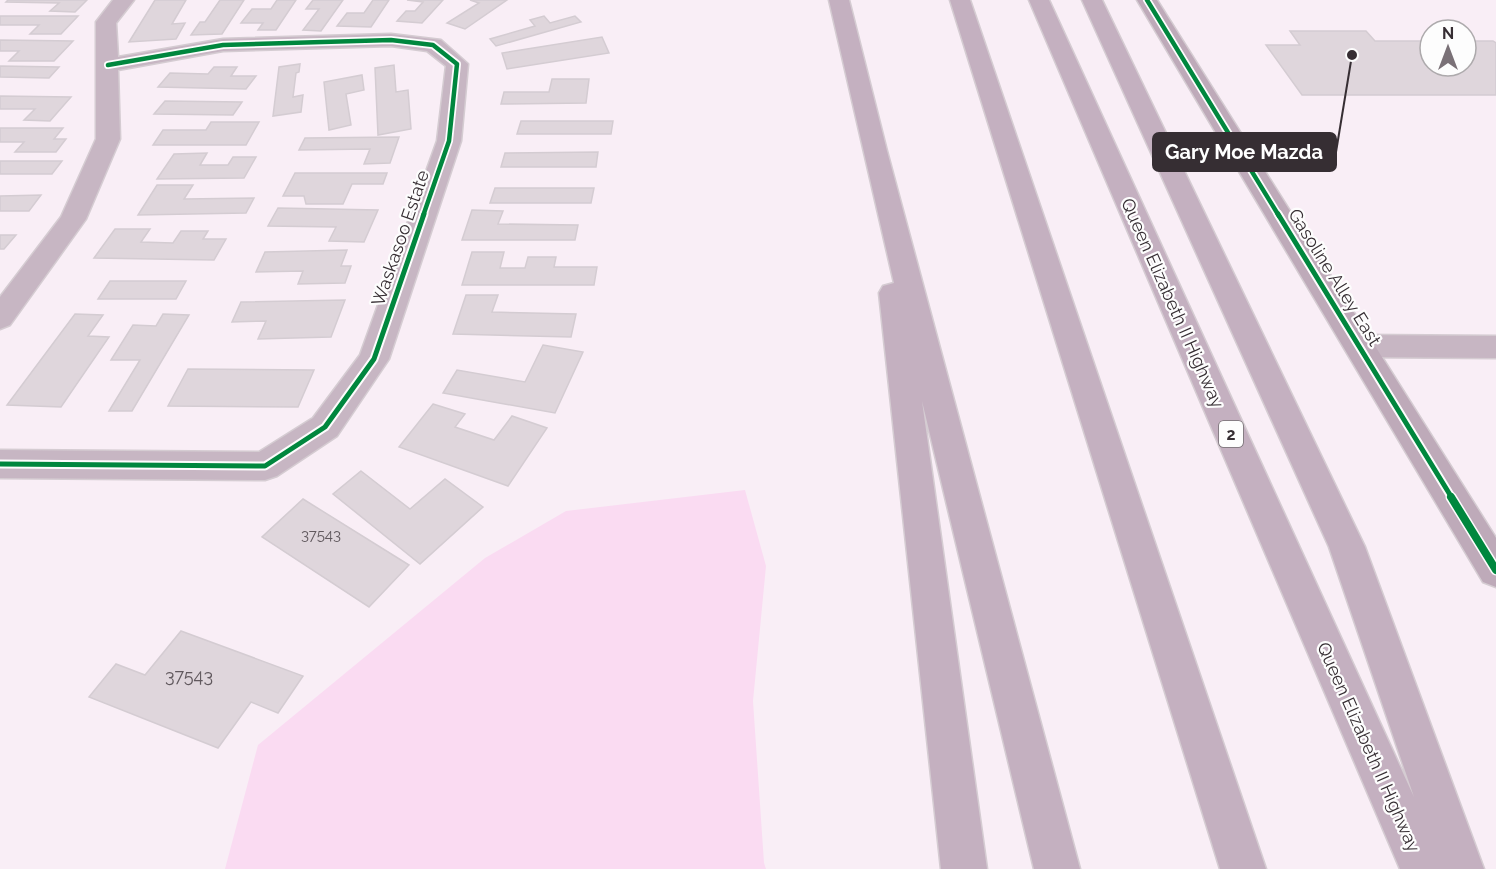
<svg xmlns="http://www.w3.org/2000/svg" width="1496" height="869" viewBox="0 0 1496 869" font-family="Raleway,sans-serif">
<rect width="100%" height="100%" fill="#f9eef6"/>
<polygon fill="#fadbf2" points="745,490 766,566 753,701 764,863 766,869 225,869 258,745 485,558 566,511"/>
<g fill="#dfd6dc" stroke="#d4ccd2" stroke-width="1.5">
<polygon points="8,0 87,0 75,12 50,11 59,3 6,2"/>
<polygon points="155,0 186,0 172,24 185,23 176,39 129,42"/>
<polygon points="220,0 244,0 222,34 191,35 200,22 205,22"/>
<polygon points="277,0 296,0 276,30 258,30 263,23 241,23 252,9 271,9"/>
<polygon points="313,0 343,0 321,31 303,30 319,9 306,9"/>
<polygon points="373,0 389,0 371,27 337,26 347,13 364,13"/>
<polygon points="407,0 443,0 422,23 397,21 406,11 415,11 423,2"/>
<polygon points="470,0 507,0 465,29 447,23 479,3"/>
<polygon points="0,16 78,16 61,34 30,34 39,25 0,25"/>
<polygon points="544,16 550,23 575,16 581,22 496,46 490,39 535,26 530,20"/>
<polygon points="1290,31 1366,31 1375,41 1430,41 1430,66 1466,66 1466,41 1493,41 1496,43 1496,95 1302,95 1266,45 1300,45"/>
<polygon points="602,37 609,53 507,69 502,53"/>
<polygon points="0,40 73,41 54,61 9,61 19,51 0,51"/>
<polygon points="300,64 299,72 296,73 293,97 303,95 301,112 273,116 279,67"/>
<polygon points="394,65 396,92 408,90 411,129 378,135 375,68"/>
<polygon points="0,66 59,67 49,78 0,77"/>
<polygon points="214,67 237,67 231,76 256,76 246,89 158,87 170,73 208,74"/>
<polygon points="362,75 364,90 346,94 351,125 329,130 324,82"/>
<polygon points="552,79 589,79 586,103 501,104 504,92 549,92"/>
<polygon points="0,96 71,97 50,121 24,120 35,109 0,109"/>
<polygon points="165,101 242,102 233,115 154,114"/>
<polygon points="521,121 613,121 611,134 517,134"/>
<polygon points="211,122 259,122 246,145 153,145 163,130 206,130"/>
<polygon points="0,128 63,128 54,139 66,139 56,152 15,152 24,142 0,142"/>
<polygon points="399,137 390,163 364,164 370,149 299,150 305,138"/>
<polygon points="598,152 596,167 501,167 505,153"/>
<polygon points="207,153 200,165 228,165 233,157 256,157 244,178 157,179 174,154"/>
<polygon points="0,161 62,161 52,174 0,174"/>
<polygon points="295,173 387,173 383,184 352,184 343,204 306,204 304,196 283,196"/>
<polygon points="157,185 193,185 184,199 254,198 246,213 138,215"/>
<polygon points="495,188 594,188 591,203 490,203"/>
<polygon points="41,195 29,211 0,211 0,196"/>
<polygon points="278,208 378,210 364,242 329,241 336,227 268,226"/>
<polygon points="472,210 503,211 498,224 578,225 575,240 462,240"/>
<polygon points="115,229 150,229 141,242 173,243 181,231 208,231 203,239 226,239 214,260 94,258"/>
<polygon points="0,235 16,235 4,249 0,249"/>
<polygon points="347,250 341,266 351,266 345,283 298,284 303,271 256,272 265,252"/>
<polygon points="472,252 504,252 500,268 525,268 528,257 556,257 554,267 597,267 594,285 462,285"/>
<polygon points="110,281 186,281 176,299 98,299"/>
<polygon points="466,295 498,295 492,312 576,314 571,337 453,334"/>
<polygon points="345,300 331,337 258,339 266,321 232,322 241,302"/>
<polygon points="75,314 103,315 88,336 109,337 61,407 7,405"/>
<polygon points="163,314 189,315 132,411 109,411 140,360 111,360 133,325 156,326"/>
<polygon points="543,345 583,352 555,413 443,393 457,370 525,382"/>
<polygon points="188,369 314,370 298,407 168,406"/>
<polygon points="433,404 465,414 455,427 494,440 512,416 547,428 508,486 399,447"/>
<polygon points="361,471 410,509 445,479 483,507 420,564 333,494"/>
<polygon points="303,499 409,565 369,607 262,537"/>
<polygon points="181,631 303,676 278,713 251,702 218,748 89,697 116,664 145,675"/>
</g>
<g fill="none" stroke-linecap="round" stroke-linejoin="round">
<defs>
<g id="street">
<polygon points="113,0 134,0 116,23 118,57 223,39 391,34 441,40 468,64 461,141 389,359 337,436 277,476 265,480 0,478 0,450 259,452 313,418 360,355 437,141 446,66 427,51 391,46 223,51 118,70 120,139 86,219 10,325 0,329 0,297 61,217 96,139 96,22"/>
<polygon points="1360,335 1496,336 1496,358 1360,357 1349,354 1345,346 1349,338"/>
</g>
<polygon id="secondary" points="1137,0 1157,0 1496,538 1496,587 1483,582"/>
<g id="highway">
<polygon points="829,0 849,0 887,151 1080,869 1034,869 922,401 987,869 941,869 879,293 883,286 894,283"/>
<polygon points="950,0 970,0 1266,869 1220,869"/>
<polygon points="1029,0 1049,0 1414,797 1329,547 1082,0 1102,0 1365,547 1484,869 1400,869"/>
</g>
</defs>
<use href="#street" stroke="#d5ccd2" stroke-width="3"/>
<use href="#secondary" stroke="#d5ccd2" stroke-width="3"/>
<use href="#highway" stroke="#d5ccd2" stroke-width="3"/>
<use href="#street" fill="#c7b6c3" fill-rule="evenodd"/>
<use href="#secondary" fill="#beaab9" fill-rule="evenodd"/>
<use href="#highway" fill="#c4b0c0" fill-rule="evenodd"/>
<defs>
<g id="cycleway-far2">
<polyline points="1147,0 1279,216"/>
<polyline points="108,65 223,45 391,40 433,45 457,64 449,141 423,216"/>
</g>
<g id="cycleway-far1">
<polyline points="1278,214 1452,498"/>
<polyline points="0,464 265,466 325,427 374,359 424,214"/>
</g>
<polyline id="cycleway" points="1451,497 1496,570"/>
</defs>
<use href="#cycleway-far2" stroke="#fdfdfd" stroke-width="8"/>
<use href="#cycleway-far1" stroke="#fdfdfd" stroke-width="9"/>
<use href="#cycleway" stroke="#fdfdfd" stroke-width="11"/>
<use href="#cycleway-far2" stroke="#00873e" stroke-width="4.5"/>
<use href="#cycleway-far1" stroke="#00873e" stroke-width="5"/>
<use href="#cycleway" stroke="#00873e" stroke-width="8"/>
</g>
<g text-anchor="middle" dominant-baseline="central" stroke-width="4.5" stroke-linejoin="round" paint-order="stroke">
<g font-size="15" fill="#61595e">
<text x="321" y="535">37543</text>
</g>
<rect fill="#fdfdfd" stroke="#726c70" stroke-width="1.5" x="1219" y="421" width="24" height="26" rx="4.5"/>
<g font-size="16" font-weight="bold" fill="#362e33">
<text x="1231" y="434">2</text>
</g>
<g font-size="18" fill="#362e33" stroke="#fdfdfd">
<text transform="translate(400 238) rotate(-71)">Waskasoo Estate</text>
<text transform="translate(1335 277) rotate(58)">Gasoline Alley East</text>
<text transform="translate(1173 303) rotate(66)">Queen Elizabeth II Highway</text>
<text transform="translate(1369 747) rotate(66)">Queen Elizabeth II Highway</text>
</g>
<g font-size="18" fill="#61595e">
<text x="189" y="675">37543</text>
</g>
</g>
<path fill="none" stroke="#362e33" stroke-width="2" d="M1352 55L1336 152"/>
<circle fill="#362e33" stroke="#fdfdfd" stroke-width="2" cx="1352" cy="55" r="6"/>
<rect fill="#362e33" stroke="#362e33" stroke-width="2" x="1153" y="133" width="183" height="38" rx="6"/>
<g font-size="20" text-anchor="middle" font-weight="bold" fill="#fff">
<text x="1244" y="159">Gary Moe Mazda</text>
</g>
<g transform="translate(1448 48)"><circle r="28" fill="#fdfdfd" stroke="#adaaac" stroke-width="1.5"/>
<path d="M0-4.5L10 22L0 15L-10 22Z" fill="#7a7177"/>
<text y="-9" font-size="16" font-weight="bold" text-anchor="middle" fill="#362e33">N</text>
</g>
</svg>
